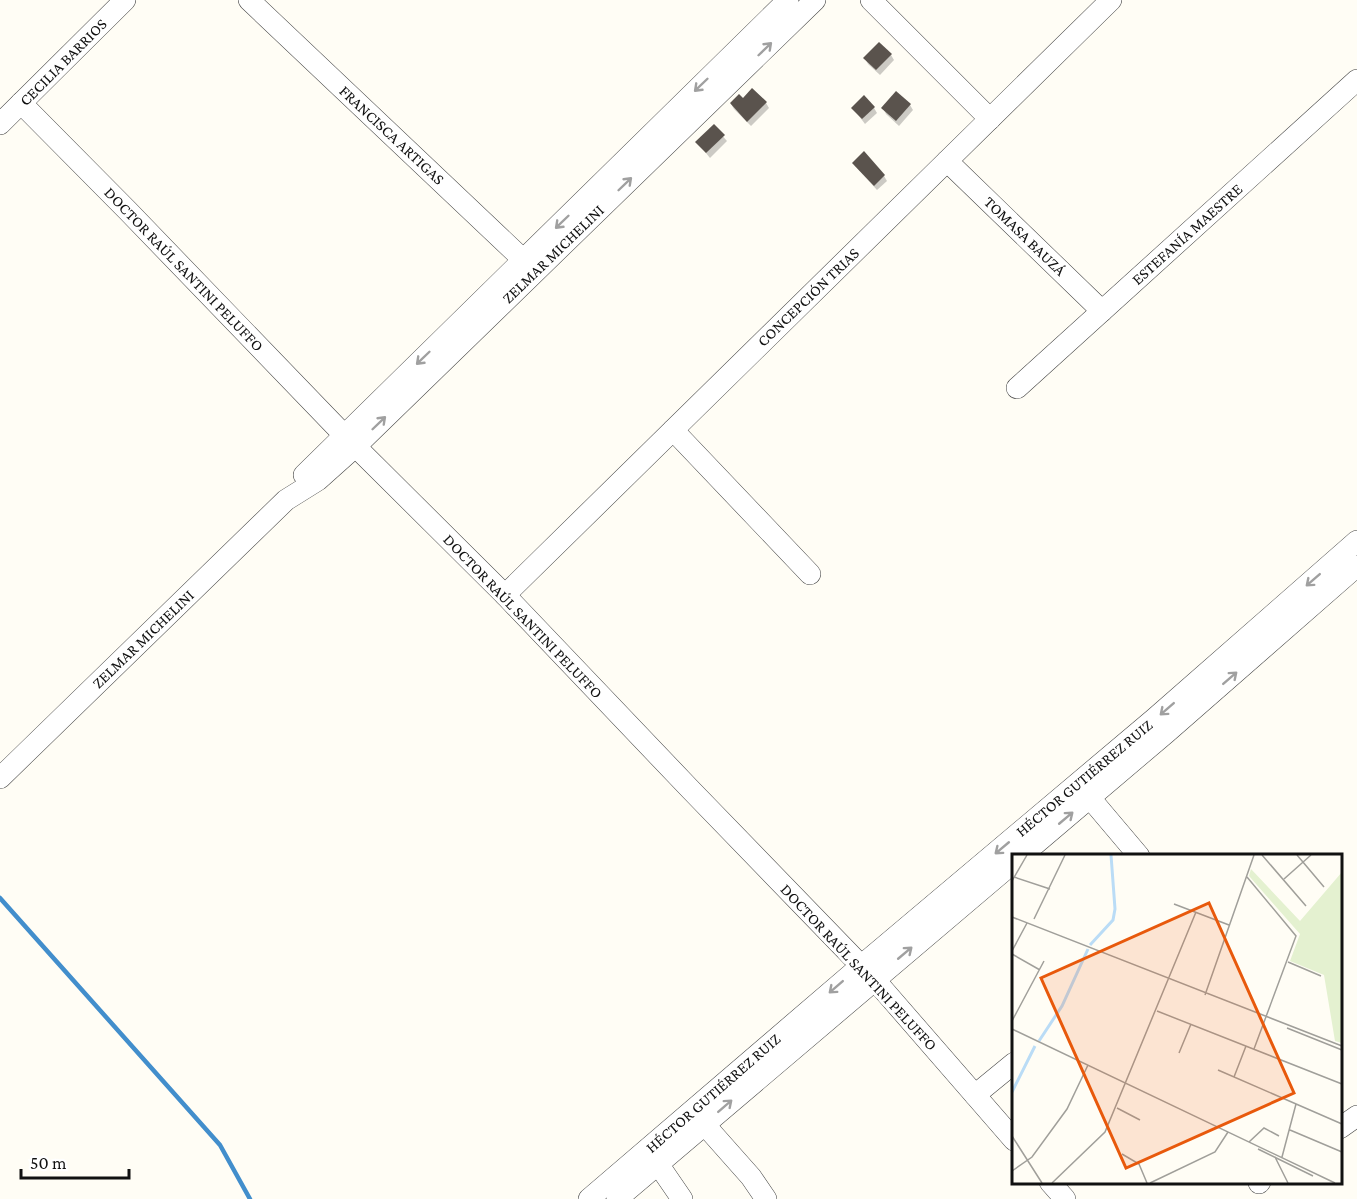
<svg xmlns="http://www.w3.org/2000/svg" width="1357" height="1199" viewBox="0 0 1357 1199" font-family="'Crimson Pro',serif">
<rect width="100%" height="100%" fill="#fffdf5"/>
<g fill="#0003">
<polygon points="891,55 894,60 880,75 868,64 865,58"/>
<polygon points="752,90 766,103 769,108 751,126 734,109 731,104 743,100"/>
<polygon points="910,105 913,110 899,126 886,114 883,108"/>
<polygon points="853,108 874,108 877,113 865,124"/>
<polygon points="714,126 727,141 710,158 697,142"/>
<polygon points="853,163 884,176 887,181 877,190 857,168"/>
</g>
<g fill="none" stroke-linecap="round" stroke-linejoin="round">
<polyline stroke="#428ecc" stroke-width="4.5" points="0,898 220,1145 250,1199"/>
</g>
<g fill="#5a534d">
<polygon points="879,42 892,54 876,70 863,58"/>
<polygon points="752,88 767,102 747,122 730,103 739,94 743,98"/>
<polygon points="896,91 911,104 896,121 881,108"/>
<polygon points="864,95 875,107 862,119 851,108"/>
<polygon points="714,124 725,135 706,153 695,142"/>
<polygon points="864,151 885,175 874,186 852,163"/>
</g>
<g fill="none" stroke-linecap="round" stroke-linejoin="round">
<defs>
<g id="minor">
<polyline points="249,0 533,269"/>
<polyline points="871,0 990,119"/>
<polyline points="21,103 128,211 344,435 505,595 690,789 874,979 1014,1140"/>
<polyline points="0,124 125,0"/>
<polyline points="947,161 1102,311"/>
<polyline points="1017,388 1357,80"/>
<polyline points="673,430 810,574"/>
<polyline points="304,475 788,0"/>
<polyline points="505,595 1111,0"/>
<polyline points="0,778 286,500 318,480 356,446 815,0"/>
<polyline points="1090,798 1139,856"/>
<polyline points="1021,856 1166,733 1357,566"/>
<polyline points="975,1095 1014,1063"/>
<polyline points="704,1124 751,1177 766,1199"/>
<polyline points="1340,1128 1357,1116"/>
<polyline points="650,1155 658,1164 682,1199"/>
<polyline points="1050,1182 1065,1199"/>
<polyline points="1259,1183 1260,1182"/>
<polyline points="589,1199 862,965 1154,719 1357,541"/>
<polyline points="617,1199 1014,862"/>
</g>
</defs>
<use href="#minor" stroke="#444" stroke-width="22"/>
<use href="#minor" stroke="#fff" stroke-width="21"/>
</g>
<defs><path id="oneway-shaft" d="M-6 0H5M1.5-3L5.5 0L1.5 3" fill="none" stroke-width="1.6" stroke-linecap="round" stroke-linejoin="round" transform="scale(1.5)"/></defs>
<g stroke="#a0a0a0">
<use href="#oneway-shaft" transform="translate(765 49) rotate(-44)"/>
<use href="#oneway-shaft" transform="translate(701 85) rotate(136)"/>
<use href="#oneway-shaft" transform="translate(625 184) rotate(-44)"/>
<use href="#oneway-shaft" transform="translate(562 222) rotate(136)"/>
<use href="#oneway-shaft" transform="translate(423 358) rotate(136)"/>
<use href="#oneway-shaft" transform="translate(379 423) rotate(-44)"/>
<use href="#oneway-shaft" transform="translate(1313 580) rotate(139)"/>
<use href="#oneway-shaft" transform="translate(1230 678) rotate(-41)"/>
<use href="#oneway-shaft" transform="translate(1167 709) rotate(139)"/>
<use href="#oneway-shaft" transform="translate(1066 818) rotate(-40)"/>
<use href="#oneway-shaft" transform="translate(1002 848) rotate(140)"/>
<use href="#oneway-shaft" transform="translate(905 953) rotate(-40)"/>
<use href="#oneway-shaft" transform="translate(836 987) rotate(139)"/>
<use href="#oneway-shaft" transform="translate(725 1106) rotate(-41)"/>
</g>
<g text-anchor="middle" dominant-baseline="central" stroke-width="6" stroke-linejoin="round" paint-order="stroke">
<g font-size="16" fill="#111" stroke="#fff">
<text transform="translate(63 62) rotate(-45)">CECILIA BARRIOS</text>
<text transform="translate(392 135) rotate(43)">FRANCISCA ARTIGAS</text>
<text transform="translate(1187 234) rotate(-42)">ESTEFANÍA MAESTRE</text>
<text transform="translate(1025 236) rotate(44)">TOMASA BAUZÁ</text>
<text transform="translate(553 254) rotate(-44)">ZELMAR MICHELINI</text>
<text transform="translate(184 269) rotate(46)">DOCTOR RAÚL SANTINI PELUFFO</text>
<text transform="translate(808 297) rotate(-44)">CONCEPCIÓN TRIAS</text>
<text transform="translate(523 616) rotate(46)">DOCTOR RAÚL SANTINI PELUFFO</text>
<text transform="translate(143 639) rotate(-44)">ZELMAR MICHELINI</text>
<text transform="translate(1084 778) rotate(-40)">HÉCTOR GUTIÉRREZ RUIZ</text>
<text transform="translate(859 967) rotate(47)">DOCTOR RAÚL SANTINI PELUFFO</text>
<text transform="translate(713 1093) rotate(-41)">HÉCTOR GUTIÉRREZ RUIZ</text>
</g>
</g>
<g transform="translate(1012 854)">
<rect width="330" height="330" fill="#fffdf5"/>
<path d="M239,15l49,52 42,-49v171l-7,-2 -11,-66 -34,-14 10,-27 -51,-58z" fill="#e4f1d0"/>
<path fill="none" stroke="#badcf6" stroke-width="3" d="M78,91l23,-25 2,-11 -4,-54M27,187l23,-35 26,-57M0,238l23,-46"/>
<path fill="none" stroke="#a09f9a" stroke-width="1.5" d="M250,1l44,51M285,1l27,32M2,23l36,12M235,23l49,59 -42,113M272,25l27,-24M0,27l15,-26M162,50l55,21M0,63l330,129M22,65l31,-64M0,97l15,-28M0,100l28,16M276,108l33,14M193,141l49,-140M145,157l185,73M0,167l32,-60M275,174l55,22M0,175l323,154M167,199l12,-29M206,216l124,54M222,223l12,-31M105,254l23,12M278,276l52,22M0,282l30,47M237,288l15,-14 15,8M246,295l55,27M110,300l17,10 8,19M263,303l13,26M270,303l14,-53M0,317l20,-14 35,-48 21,-44M40,329l53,-51 91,-220M138,329l65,-31 13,-20"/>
<path fill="#e8590c" fill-opacity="0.15" stroke="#e8590c" stroke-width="3" d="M197,49l85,190 -168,75 -85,-190z"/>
<rect width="330" height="330" fill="none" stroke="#111" stroke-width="3"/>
</g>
<path d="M21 1169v9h108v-9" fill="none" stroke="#111111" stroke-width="3"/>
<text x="30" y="1169" font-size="18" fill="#111111" stroke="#ffffff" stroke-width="4.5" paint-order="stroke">50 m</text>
</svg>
